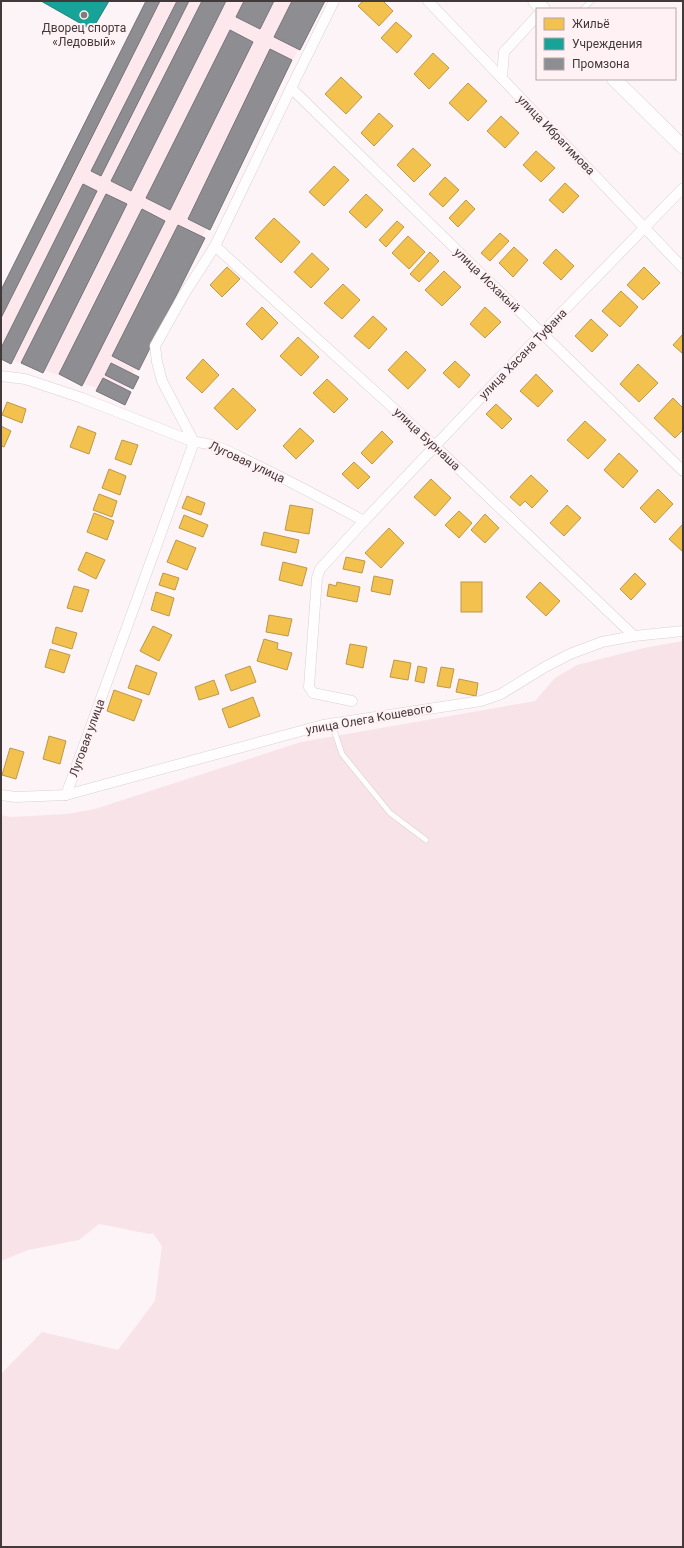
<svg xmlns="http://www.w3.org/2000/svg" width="684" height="1548" viewBox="0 0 684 1548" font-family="Roboto,sans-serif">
<rect width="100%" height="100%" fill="#fcf4f6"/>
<polygon fill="#fde8ee" points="149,1 323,1 121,396 1,356 1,296"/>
<polygon fill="#f8e3e8" points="683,641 683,1547 1,1547 1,1374 42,1332 118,1350 155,1301 162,1246 153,1233 149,1234 99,1224 79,1240 28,1250 1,1261 1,815 10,817 67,814 95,809 301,742 535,701 555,678 577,665 644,648"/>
<g fill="#f2c14e" stroke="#bd9848">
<polygon points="363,1 383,1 393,11 379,26 358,6"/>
<polygon points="396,22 412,36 397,53 381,38"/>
<polygon points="433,53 449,68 429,89 414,74"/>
<polygon points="341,77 362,97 346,114 325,94"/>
<polygon points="468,83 487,101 468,121 449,103"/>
<polygon points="379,113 393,126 374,146 361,133"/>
<polygon points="501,116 519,133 505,148 487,131"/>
<polygon points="413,148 431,165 414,182 397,165"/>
<polygon points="536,151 555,168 541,182 523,165"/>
<polygon points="334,166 349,180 324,206 309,192"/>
<polygon points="445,177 459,190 443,207 429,194"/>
<polygon points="565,183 579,196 563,213 549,200"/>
<polygon points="366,194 383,210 366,228 349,212"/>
<polygon points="466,200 475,209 458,227 449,218"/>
<polygon points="274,218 300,242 281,263 255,238"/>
<polygon points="397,221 404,227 386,247 379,240"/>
<polygon points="500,233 509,241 490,261 481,253"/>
<polygon points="408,236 425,252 409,269 392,253"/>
<polygon points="514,247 528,260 513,277 499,263"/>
<polygon points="556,249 574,266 561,280 543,263"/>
<polygon points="430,252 439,261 419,282 410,274"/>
<polygon points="312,253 329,269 311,288 294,272"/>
<polygon points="227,267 240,279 222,297 210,285"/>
<polygon points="644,267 660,283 643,300 627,285"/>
<polygon points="444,271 461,287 442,306 425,290"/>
<polygon points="343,284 360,300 342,319 324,303"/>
<polygon points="621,291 638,307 620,327 602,311"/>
<polygon points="262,307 278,323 262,340 246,324"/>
<polygon points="485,307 501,322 485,338 470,324"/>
<polygon points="373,316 387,329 369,349 354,336"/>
<polygon points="591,319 608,335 592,352 575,336"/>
<polygon points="683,334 683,354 673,345"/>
<polygon points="298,337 319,357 301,376 280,356"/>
<polygon points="406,351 426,370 408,389 388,370"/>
<polygon points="203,359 219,375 202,393 186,378"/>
<polygon points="455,361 470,375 459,388 443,373"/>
<polygon points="638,364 658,383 639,402 620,384"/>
<polygon points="536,374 553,391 538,407 520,391"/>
<polygon points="327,379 348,399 334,413 313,393"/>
<polygon points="233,388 256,410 237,430 214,408"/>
<polygon points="673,398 683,408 683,430 675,438 654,418"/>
<polygon points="7,402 26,409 22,423 2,415"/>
<polygon points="496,404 512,419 502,429 486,414"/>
<polygon points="585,421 606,440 588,459 567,440"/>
<polygon points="1,426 11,431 4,447 1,446"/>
<polygon points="78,426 96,433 89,454 70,447"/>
<polygon points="300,428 314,441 296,459 283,446"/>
<polygon points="382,431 393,442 372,464 361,453"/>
<polygon points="122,440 138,445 131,465 115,459"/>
<polygon points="619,453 638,471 623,488 604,470"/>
<polygon points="354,462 370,477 358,489 342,474"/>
<polygon points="109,469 126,476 120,495 102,488"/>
<polygon points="531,475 548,491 532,508 525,501 520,506 510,497"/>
<polygon points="431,479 451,498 435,516 414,497"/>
<polygon points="658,489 673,504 655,523 640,508"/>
<polygon points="99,494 117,501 112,517 93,510"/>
<polygon points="187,496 205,503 201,515 182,508"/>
<polygon points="290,505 313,509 309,534 285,530"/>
<polygon points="567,505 581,518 564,536 550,523"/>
<polygon points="459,511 472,523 459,538 445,525"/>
<polygon points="94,513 114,521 107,540 87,532"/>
<polygon points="485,514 499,528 485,543 471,530"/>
<polygon points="184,515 208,525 203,537 179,528"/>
<polygon points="683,524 683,552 669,539"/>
<polygon points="389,528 404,543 381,568 365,553"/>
<polygon points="264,532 299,540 296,553 261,545"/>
<polygon points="176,540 196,548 187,570 167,562"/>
<polygon points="86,552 105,560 96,579 78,570"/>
<polygon points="346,557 365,561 362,573 343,569"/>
<polygon points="283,562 307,568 302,586 279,580"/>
<polygon points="163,573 179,578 175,590 159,585"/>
<polygon points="635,573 646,584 631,600 620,589"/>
<polygon points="374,576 393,580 390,595 371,591"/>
<polygon points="337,582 360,587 357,602 327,596 329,584 336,586"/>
<rect x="461" y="582" width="21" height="30"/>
<polygon points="540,582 560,601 546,616 526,597"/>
<polygon points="74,586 89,590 82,612 67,608"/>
<polygon points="156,592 174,598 169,616 151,610"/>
<polygon points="269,615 292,619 288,636 266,632"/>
<polygon points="153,626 172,635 159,661 140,651"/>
<polygon points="56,627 77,633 72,649 52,643"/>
<polygon points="264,639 278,643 277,649 292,653 287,670 257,661"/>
<polygon points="350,644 367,647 363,668 346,664"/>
<polygon points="50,649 70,655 64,673 45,667"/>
<polygon points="394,660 411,663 408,680 390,677"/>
<polygon points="136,665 157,673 149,695 128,688"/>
<polygon points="250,666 256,682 231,691 225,675"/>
<polygon points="418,666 427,668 424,683 415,681"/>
<polygon points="441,667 454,669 450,688 437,686"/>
<polygon points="459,679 478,683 476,696 456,692"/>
<polygon points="214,680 219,694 199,700 195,687"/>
<polygon points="114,690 142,700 134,721 107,711"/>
<polygon points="253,697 260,716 229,728 222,709"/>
<polygon points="49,736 66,741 60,764 43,759"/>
<polygon points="10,748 24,752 16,779 2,775"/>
</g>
<polygon fill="#17a398" stroke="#24837c" points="41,1 109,1 92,30"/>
<g fill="#8d8d92" stroke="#767478">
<polygon points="146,1 160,1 1,318 1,290"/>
<polygon points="177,1 189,1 101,176 91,171"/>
<polygon points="202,1 226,1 131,191 111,181"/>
<polygon points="244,1 274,1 260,29 236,17"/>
<polygon points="292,1 325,1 300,50 274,37"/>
<polygon points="230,30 253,42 170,210 146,198"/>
<polygon points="270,49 292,60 210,230 188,219"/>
<polygon points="83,184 97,191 11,364 1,359 1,348"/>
<polygon points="106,194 127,204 43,373 21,363"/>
<polygon points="142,209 165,221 82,386 59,374"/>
<polygon points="178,225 205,238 139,370 112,356"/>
<polygon points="111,363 139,377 133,389 105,375"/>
<polygon points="103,378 131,392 125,405 96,391"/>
</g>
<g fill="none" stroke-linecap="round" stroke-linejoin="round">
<defs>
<g id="lane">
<polyline points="583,9 591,1"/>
<polyline points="332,724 342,754 390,813 426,840"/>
</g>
<g id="street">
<polyline points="428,1 683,268"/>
<polyline points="502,78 504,52 537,16"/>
<polyline points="291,88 683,471"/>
<polyline points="215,246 435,446 634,636"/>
<polyline points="1,376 25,379 82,398 194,442 162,381 157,362 155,346 183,296 215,246 291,88 334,1"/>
<polyline points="352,701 313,693 309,687 317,578 320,569 364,521 542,333 683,188"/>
<polyline points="1,795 16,797 66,795 323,725 481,701 501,694 545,667 570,654 602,642 634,636 683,631"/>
<path d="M66,795l128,-353c22,1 39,12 58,21 38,18 75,38 112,58"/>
</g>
<g id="secondary">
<polyline points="535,1 543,9"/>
<polyline points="614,79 683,147"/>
</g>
</defs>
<use href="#lane" stroke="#d9d1d3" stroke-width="6"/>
<use href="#street" stroke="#d9d1d3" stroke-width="11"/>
<use href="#secondary" stroke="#d9d1d3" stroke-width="15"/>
<use href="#lane" stroke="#fffdfe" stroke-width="5"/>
<use href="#street" stroke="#fffdfe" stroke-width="10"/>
<use href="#secondary" stroke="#fffdfe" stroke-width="14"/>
</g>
<circle fill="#837a7c" stroke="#fff1f4" stroke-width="1.5" cx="84" cy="15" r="4"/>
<g text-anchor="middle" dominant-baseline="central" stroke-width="4" stroke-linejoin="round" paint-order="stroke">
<g font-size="12" fill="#42393b" stroke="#fff1f4">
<text x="84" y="28">Дворец спорта<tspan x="84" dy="14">«Ледовый»</tspan></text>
</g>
<g font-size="12" fill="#42393b" stroke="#fff1f4">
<text transform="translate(556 135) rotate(46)">улица Ибрагимова</text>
<text transform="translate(487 280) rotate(44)">улица Исхакый</text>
<text transform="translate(523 354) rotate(-46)">улица Хасана Туфана</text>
<text transform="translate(427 439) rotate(43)">улица Бурнаша</text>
<text transform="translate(247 462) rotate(25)">Луговая улица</text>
<text transform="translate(369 719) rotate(-10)">улица Олега Кошевого</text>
<text transform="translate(87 738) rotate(-70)">Луговая улица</text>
</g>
</g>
<rect width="684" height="1548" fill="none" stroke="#42393b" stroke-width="4"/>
<rect x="536" y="8" width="140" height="72" fill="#fff1f4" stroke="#b3a7aa"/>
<rect x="544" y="18" width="20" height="12" fill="#f2c14e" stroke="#b3a7aa"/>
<text x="572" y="28" font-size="12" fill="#42393b">Жильё</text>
<rect x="544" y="38" width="20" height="12" fill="#17a398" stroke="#b3a7aa"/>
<text x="572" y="48" font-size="12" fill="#42393b">Учреждения</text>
<rect x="544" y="58" width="20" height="12" fill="#8d8d92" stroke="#b3a7aa"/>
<text x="572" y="68" font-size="12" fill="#42393b">Промзона</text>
</svg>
